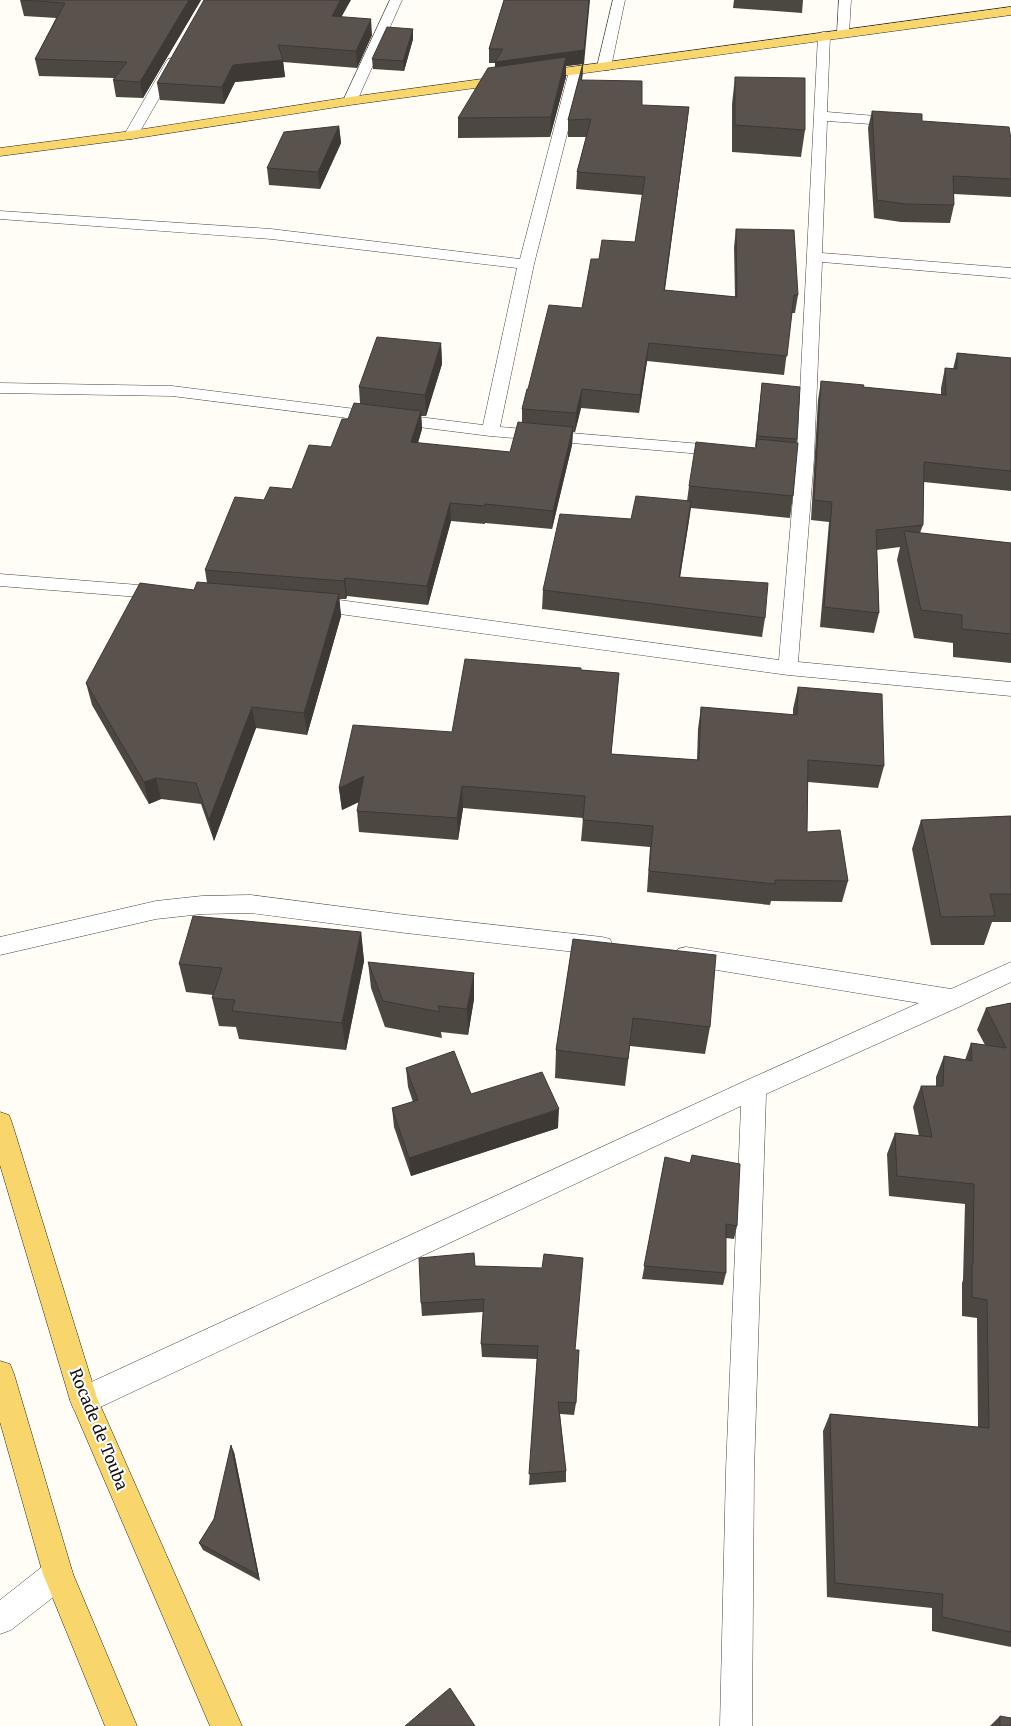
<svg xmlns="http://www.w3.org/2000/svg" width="1011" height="1726" viewBox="0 0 1011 1726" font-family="Merriweather,serif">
<rect width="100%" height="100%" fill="#fffdf5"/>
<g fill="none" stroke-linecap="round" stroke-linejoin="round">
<defs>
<g id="minor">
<polygon points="390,0 402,0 357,101 355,104 345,104 343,101"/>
<polygon points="613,0 625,0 611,67 609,70 599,70 597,67"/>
<polygon points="839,0 851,0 849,33 848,36 838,36 837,33"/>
<polygon points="824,32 829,33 830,36 827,112 900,118 905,119 907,122 905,125 900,126 827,121 822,253 1011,268 1011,278 822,262 814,458 798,662 1011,682 1011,696 788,675 303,609 300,604 303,599 310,598 332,599 779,660 796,463 761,459 758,455 761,451 767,450 797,452 818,36 819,33"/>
<polygon points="173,58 178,59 180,62 138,135 136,138 131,139 126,138 124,135 166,62 168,59"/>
<polygon points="576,67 581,68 583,71 534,264 500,427 725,446 731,447 734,451 731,455 725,456 490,436 172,396 0,393 0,383 172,386 483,425 517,268 271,239 0,219 0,211 271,229 520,259 569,71 571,68"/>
<polygon points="0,574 164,587 171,588 174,593 171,598 164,599 0,586"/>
<polygon points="251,895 406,915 602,937 610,939 613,946 610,953 602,955 406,933 251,913 202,914 156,919 0,955 0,937 156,901 202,896"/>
<polygon points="686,947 951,989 1011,962 1011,982 961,1006 766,1094 754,1470 752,1726 720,1726 726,1470 741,1106 94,1410 84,1414 74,1410 70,1400 74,1390 745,1081 919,1003 686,965 678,963 674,956 678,949"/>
<polygon points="58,1559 69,1563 73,1574 69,1585 11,1630 0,1634 0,1600 47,1563"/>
</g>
<g id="major">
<polygon points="1011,7 1011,15 350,105 131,139 0,156 0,148 131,131 350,97"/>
<polygon points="0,1112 9,1115 12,1123 97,1398 242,1726 210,1726 70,1400 0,1165"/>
<polygon points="0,1361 10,1364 14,1374 73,1574 137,1726 105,1726 43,1574 0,1422"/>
</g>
</defs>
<use href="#minor" stroke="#444" stroke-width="1"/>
<use href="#major" stroke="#222" stroke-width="1"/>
<use href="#minor" fill="#fff" fill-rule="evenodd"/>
<use href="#major" fill="#f9d66b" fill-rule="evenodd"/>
</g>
<g fill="#4d4742">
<polygon points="20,0 201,0 143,98 116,97 113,80 114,78 39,76 35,59 56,18 24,16"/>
<polygon points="504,0 584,64 583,64 582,80 687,124 665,290 735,297 734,247 736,229 798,295 795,313 792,313 784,375 647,361 639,413 581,408 575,432 573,432 572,445 552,529 485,523 485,524 451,521 428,605 347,596 346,599 339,599 341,616 307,735 256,728 214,841 201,804 161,799 149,804 92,705 86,683 194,590 207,583 205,570 264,500 292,489 331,447 348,419 360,403 359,387 441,343 442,364 426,416 421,416 422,429 418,443 510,452 522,422 522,409 528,389 582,308 599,259 635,242 643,195 576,189 577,172 586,137 568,137 568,120 583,64 566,66 566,77 550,137 458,138 458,118 495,67 495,63 489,63 489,49"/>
<polygon points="734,0 803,0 802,13 733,8"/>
<polygon points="342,17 372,35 357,68 283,62 285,77 235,82 224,104 160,100 157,83"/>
<polygon points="413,29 413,39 404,71 373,69 372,59"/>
<polygon points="735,77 805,130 801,157 732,152 732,104"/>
<polygon points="872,111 1011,139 1011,197 954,194 954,205 950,223 901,222 874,218 868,128"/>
<polygon points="339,126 341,143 320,189 269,185 267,168"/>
<polygon points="957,353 1011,358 1011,491 924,482 923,525 920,533 1011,543 1011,663 953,657 953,643 914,638 897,560 900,547 877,550 879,613 874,633 820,627 829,522 811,520 818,400 821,381 863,387 941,395 941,388 945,368 953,369"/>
<polygon points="762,383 797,439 793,496 790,518 691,508 680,577 765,618 762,637 542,609 543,590 631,519 687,501 689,486 756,448 756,447 755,447"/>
<polygon points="581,670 619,673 611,754 697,760 698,729 701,707 793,715 793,709 798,687 884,766 878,788 808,782 807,832 848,881 842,902 771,901 770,905 647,892 650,847 581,841 583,818 463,808 458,840 359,832 357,811 359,802 342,810 339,788 452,732"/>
<polygon points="1011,816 1011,922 992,922 984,945 931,945 912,849 921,820"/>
<polygon points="361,932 364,961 346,1050 239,1039 236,1027 219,1026 212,998 213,995 186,992 179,964"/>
<polygon points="573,939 710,1027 705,1054 630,1046 625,1086 555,1078 556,1050"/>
<polygon points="368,962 474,999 468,1035 441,1032 442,1038 385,1027 371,988"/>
<polygon points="1011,1003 1011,1647 932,1631 932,1608 827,1597 823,1431 830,1414 978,1427 977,1318 962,1316 962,1283 963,1280 965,1204 889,1196 887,1154 895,1133 919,1136 913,1107 921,1086 936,1086 936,1077 944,1056 965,1060 971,1043 985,1045 977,1030 986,1008"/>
<polygon points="406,1068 471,1094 558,1128 411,1176 394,1127 392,1108 413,1102 408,1087"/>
<polygon points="665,1157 737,1226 734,1239 726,1238 726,1273 723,1285 642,1279"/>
<polygon points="475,1266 575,1350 576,1403 574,1415 560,1414 566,1471 566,1482 529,1485 537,1359 482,1357 481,1344 483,1312 422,1316 421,1303"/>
<polygon points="234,1452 260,1581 203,1550 199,1543 214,1519"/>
<polygon points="1000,1716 1011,1726 990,1726"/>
</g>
<g fill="#3f3936">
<polygon points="189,0 201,0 143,98 140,82"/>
<polygon points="340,0 351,0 333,32 332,16"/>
<polygon points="589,0 590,0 584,64 583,64 582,80 581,80 583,64 566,66 566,77 550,137 551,117 495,76 495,62"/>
<polygon points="371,19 372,35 357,68 356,51"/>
<polygon points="413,29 413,39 404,71 403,61"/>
<polygon points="283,60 285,77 235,82 224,104 222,87 233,65"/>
<polygon points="689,107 687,124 662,308 664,290"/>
<polygon points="339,126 341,143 320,189 318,172"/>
<polygon points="441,343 442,364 426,416 425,395"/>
<polygon points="649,343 647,361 639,413 640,395"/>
<polygon points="582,389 581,408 575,432 576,413"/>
<polygon points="421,411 422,429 412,461 411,442"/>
<polygon points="573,427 572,445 552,529 553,511"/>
<polygon points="691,501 689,520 677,596 679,577"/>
<polygon points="450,503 451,521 428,605 427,586"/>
<polygon points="345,578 347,596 346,599 344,581"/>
<polygon points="339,594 341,616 307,735 304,713"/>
<polygon points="619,673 617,695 609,775 611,754"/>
<polygon points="252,707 256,728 214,841 209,820"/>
<polygon points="364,776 367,798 342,810 339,788"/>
<polygon points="156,778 161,799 149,804 144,782"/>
<polygon points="462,786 463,808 458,840 457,818"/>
<polygon points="361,932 364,961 346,1050 342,1023"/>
<polygon points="474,973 474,999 468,1035 467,1009"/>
<polygon points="559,1109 558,1128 411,1176 409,1158"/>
<polygon points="231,1445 234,1452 260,1581 258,1575"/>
</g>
<g fill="#5a524d" stroke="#3f3936">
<polygon points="22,0 189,0 140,82 113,80 127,62 35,59 65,3"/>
<polygon points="204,0 340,0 332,16 371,19 356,51 278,45 283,60 233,65 222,87 157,83"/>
<polygon points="504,0 589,0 584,50 495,62 503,49 489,49"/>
<polygon points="387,27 413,29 403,61 372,59"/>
<polygon points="566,57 551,117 458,118 488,68"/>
<polygon points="583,63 581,80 642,81 642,105 689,107 664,290 737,297 736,229 794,230 798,295 794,295 787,356 649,343 640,395 582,389 576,413 522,409 527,389 528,389 549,305 582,308 591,259 599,259 602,240 635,242 645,177 577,172 591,119 568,120"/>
<polygon points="735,77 805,78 805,130 735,125"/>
<polygon points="872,111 922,114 922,121 1009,127 1011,139 1011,179 953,176 954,205 905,204 877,200"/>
<polygon points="339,126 318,172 267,168 284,132"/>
<polygon points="377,337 441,343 425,395 359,387"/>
<polygon points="957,353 1011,358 1011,471 924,462 923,525 876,530 879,613 824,607 832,502 814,500 821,381 864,385 863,387 946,395 945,368 957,369"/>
<polygon points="762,383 800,387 797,439 757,436"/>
<polygon points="354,403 421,411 411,442 510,452 518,422 573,427 553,511 485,504 485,506 450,503 427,586 345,578 344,581 205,570 235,497 264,500 270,487 292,489 309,445 331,447 342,419 348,419"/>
<polygon points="757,439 798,443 793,496 689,486 696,442 756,448"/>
<polygon points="636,496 691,501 679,577 768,583 765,618 543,590 560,514 631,519"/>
<polygon points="904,531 1011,543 1011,634 962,629 962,615 921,610"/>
<polygon points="197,582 339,594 304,713 252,707 209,820 196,783 156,778 144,782 86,683 140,583 194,590"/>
<polygon points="465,659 581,668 581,670 619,673 611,754 699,760 701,707 797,715 798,687 882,694 884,766 808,760 807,832 840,830 848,881 775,880 775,884 649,871 653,826 583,820 585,796 462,786 457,818 357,811 364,776 339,788 353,725 452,732"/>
<polygon points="1011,816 1011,894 990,894 995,916 941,917 921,820"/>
<polygon points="193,916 361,932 342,1023 232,1011 235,1000 212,998 222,968 179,964"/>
<polygon points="573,939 716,955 710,1027 633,1018 628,1059 556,1050"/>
<polygon points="368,962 474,973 467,1009 438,1006 440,1012 383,1001"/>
<polygon points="1011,1003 1011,1632 942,1617 943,1594 835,1583 830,1414 989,1428 987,1300 972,1297 972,1264 973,1264 974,1184 897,1176 895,1133 932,1137 921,1086 943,1086 944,1056 972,1061 971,1043 1006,1048 986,1008"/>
<polygon points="454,1051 471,1094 542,1072 559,1109 409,1158 392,1108 418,1100 406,1068"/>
<polygon points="692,1155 740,1164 737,1226 726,1224 726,1273 644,1266 665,1157 690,1163"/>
<polygon points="474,1253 475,1266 542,1268 544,1254 583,1258 575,1350 579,1350 576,1403 558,1402 566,1471 529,1474 538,1346 481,1344 484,1299 421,1303 419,1258"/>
<polygon points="231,1445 258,1575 199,1543 214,1519"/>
<polygon points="450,1688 475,1726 405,1726"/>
<polygon points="1000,1716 1011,1718 1011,1726 1000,1726"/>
</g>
<g text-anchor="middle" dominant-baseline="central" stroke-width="4" stroke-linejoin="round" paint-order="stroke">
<g font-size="16" fill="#111" stroke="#fff">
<text transform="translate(99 1429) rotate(68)">Rocade de Touba</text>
</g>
</g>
</svg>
